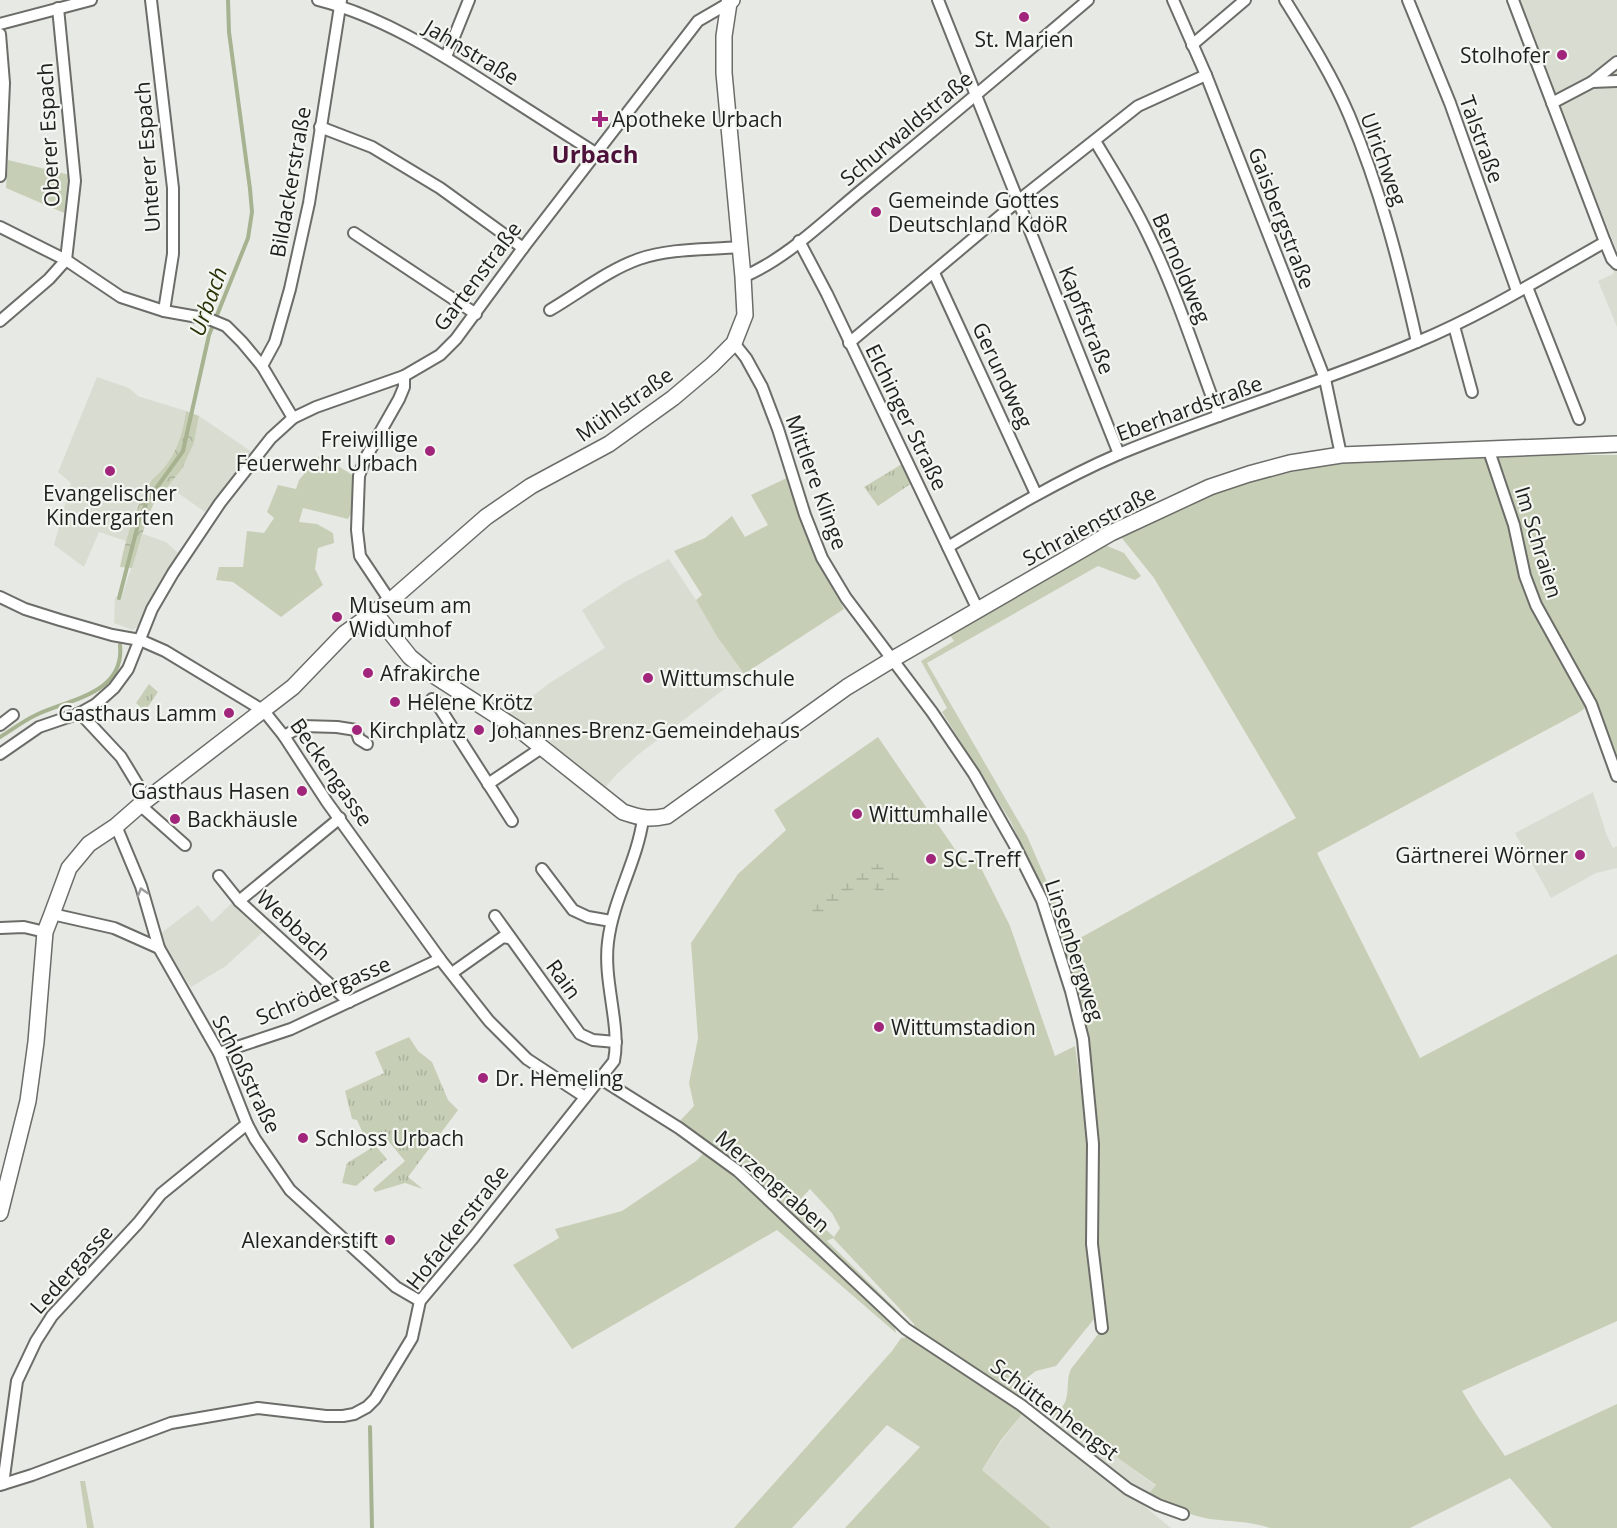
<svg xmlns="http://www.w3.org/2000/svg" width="1617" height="1528" viewBox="0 0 1617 1528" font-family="'Open Sans',sans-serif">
<defs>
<pattern id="forest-crowns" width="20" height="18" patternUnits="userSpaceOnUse" patternTransform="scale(1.5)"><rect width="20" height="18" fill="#c6cfb6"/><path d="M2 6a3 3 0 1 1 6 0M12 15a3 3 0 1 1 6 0" fill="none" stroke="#aab19c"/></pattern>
<pattern id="wetland-marsh" width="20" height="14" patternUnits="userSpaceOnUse" patternTransform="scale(1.5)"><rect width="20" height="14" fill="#c6cfb6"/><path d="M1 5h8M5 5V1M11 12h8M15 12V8" fill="none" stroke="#aab19c"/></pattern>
<pattern id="park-tufts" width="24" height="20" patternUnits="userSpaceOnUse" patternTransform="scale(1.5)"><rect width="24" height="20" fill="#c6cfb6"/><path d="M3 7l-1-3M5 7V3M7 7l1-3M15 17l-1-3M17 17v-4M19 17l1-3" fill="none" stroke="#aab19c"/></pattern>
</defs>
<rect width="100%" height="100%" fill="#e7e9e4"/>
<g fill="#d9ddd1">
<polygon points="1517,0 1617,0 1617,252 1617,251"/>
<polygon points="1617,258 1617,327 1598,281 1613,274"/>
<polygon points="97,377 129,388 138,396 186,411 184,429 177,449 163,470 150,481 136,509 126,541 99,532 84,567 54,545 71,483 58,472"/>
<polygon points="199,416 252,452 205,512 168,486 182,469 194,443"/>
<polygon points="143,534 166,542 178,553 138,627 132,630 114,623 115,597 121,598"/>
<polygon points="669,559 711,623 718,638 744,674 639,754 617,774 602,791 542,734 510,713 551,682 605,648 582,610 625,582"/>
<polygon points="1593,792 1607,836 1613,848 1617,846 1617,868 1596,873 1551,898 1515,833"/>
<polygon points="236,899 265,930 226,966 191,987 168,954 160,934 198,905 212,922"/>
<polygon points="1024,1412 1046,1429 1061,1412 1122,1461 1156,1486 1142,1504 1171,1528 1051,1528 982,1470 1002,1440"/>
</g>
<g fill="#c6cfb6" fill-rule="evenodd">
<polygon points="8,160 70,175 69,215 6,188"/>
<polygon points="320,455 354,476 357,503 348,519 303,508 299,522 317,524 333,533 334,543 318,548 315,569 323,585 281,617 233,582 216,580 219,567 243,567 247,531 264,533 274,518 267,512 278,485 296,489 299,480"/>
<path d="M1459,455h158v308l-23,-61 -16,11 -261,140 103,205 197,-104v367l-155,70 16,26 27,39 112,-52v124h-65l-42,-50 -100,50h-140c-20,-7 -39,-6 -60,-9 -18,-3 -46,-14 -62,-24l8,-10 -34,-24 -61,-49 -7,8 -4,-4c4,-3 9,-5 12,-9 9,-10 3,-26 9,-38l35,-45 -11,-107 3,-65 -9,-110 -11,-46 -14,-49 -12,-32 -41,-93 -69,-110 5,-4 -26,-47 33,-20 -4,-6 21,-18 134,-72 19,8 17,23 -6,4 -37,-14 -171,97 100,173 46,106 223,-124 -142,-240 -33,-41 61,-31 53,-21 97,-22z"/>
<polygon points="791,476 804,522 822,570 844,609 744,674 718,638 696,600 702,595 674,551 705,538 732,516 745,537 768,525 751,495"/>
<path d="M878,737l85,124 13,-3 34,68 45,130 20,-10 14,102 -3,101 8,70 -38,47 -20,5 -8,6 -5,6 1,29 -23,28 -19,30 69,58h-206l75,-81 -33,-22 -95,103h-58l158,-177 9,-13 10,-1 4,-7 -1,-6 -81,-86 -6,3 72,71 5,9 -226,-198 16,-17 -5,-23 9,-45 -7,-95 47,-69 48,-44 -12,-20zM810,1189l22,24 8,15 -6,9 -37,-34z"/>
<polygon points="704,1153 731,1172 879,1309 894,1325 896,1333 777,1230 572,1349 513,1265 559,1238 555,1229 622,1211 696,1161"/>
<polygon points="80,1481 85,1481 94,1528 87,1528"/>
</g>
<path fill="url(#forest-crowns)" d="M186,411l13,5 -5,27 -12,26 -29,36 -6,14 -15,49 -12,-1c6,-29 14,-57 29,-83 3,-6 9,-9 13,-14 15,-17 21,-37 24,-59z"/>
<path fill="url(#wetland-marsh)" d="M882,862l12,4 6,14 -3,13 -10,2 -23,-10 -19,8 -19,24 -11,3 -5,-5c14,-26 45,-43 72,-53z"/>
<g fill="url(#park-tufts)">
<polygon points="902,464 912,483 878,506 864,487"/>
<polygon points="149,684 158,692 145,711 136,703"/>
<polygon points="409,1037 418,1051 432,1062 448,1100 458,1110 408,1177 423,1189 405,1183 375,1192 373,1189 405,1161 384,1136 374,1144 387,1159 356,1186 342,1183 347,1163 370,1149 357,1120 352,1119 345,1091 384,1073 375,1052"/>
</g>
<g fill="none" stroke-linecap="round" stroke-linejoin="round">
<g stroke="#a7b390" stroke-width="4">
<polyline points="119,598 139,521 147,501 183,451 209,335 248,238 252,212 250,189 229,32 228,0"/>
<path d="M0,737c12,-7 23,-16 36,-22 33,-16 89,-21 84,-70"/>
<polyline points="370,1427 372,1528"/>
</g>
<defs>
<g id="street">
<polyline points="151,0 173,188 173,254 164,311"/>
<path d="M318,0c62,16 117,50 171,85 36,23 72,46 108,69"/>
<polyline points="938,0 1119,454"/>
<polyline points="1173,0 1206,75 1325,379 1341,455"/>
<path d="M1285,0c23,37 47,75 64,115 31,73 51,151 68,227"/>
<polyline points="1408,0 1450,103 1517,291"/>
<polyline points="1513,0 1605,242 1612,259 1617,264"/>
<polyline points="0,24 91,0"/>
<polyline points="0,34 4,83 0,176"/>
<polyline points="1192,45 1245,0"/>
<polyline points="446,57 469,0"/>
<polyline points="1592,82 1617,81"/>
<polyline points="1552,103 1592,82 1617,62"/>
<polyline points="320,127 372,147 440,188 523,248"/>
<path d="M1095,141c20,33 40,65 56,100 27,56 46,117 68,175"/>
<polyline points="0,227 66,260 121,297 164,311 209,319 226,326 242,342 262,366 293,418"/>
<polyline points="354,233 476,314"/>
<polyline points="799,241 827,294 978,610"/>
<polyline points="934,273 1036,494"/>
<path d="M743,277c45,-19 83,-58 121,-89 75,-62 150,-125 224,-188"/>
<polyline points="1527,287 1579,419"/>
<path d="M550,310c29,-17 58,-40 89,-51 32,-11 68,-9 101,-12"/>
<polyline points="0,321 49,279 66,260 75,181 58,8"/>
<polyline points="1454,326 1472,392"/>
<polyline points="734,343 746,358 762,387 778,429 805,515 822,558 846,598 932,712 974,774 1014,844 1042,900 1071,991 1083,1039 1093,1144 1092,1244 1102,1328"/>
<polyline points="849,343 1019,200 1138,106 1206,75"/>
<polyline points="262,366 275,342 290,289 309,203 341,0"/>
<polyline points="1488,448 1514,525 1525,576 1536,605 1591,704 1617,776"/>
<path d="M948,547c56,-34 111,-67 171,-93 98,-41 200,-70 298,-112 65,-27 126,-65 188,-100"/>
<polyline points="0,597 25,609 60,620 112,635 140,640 165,651 264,711 284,736 327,802 440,959 489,1021 527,1059 585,1097"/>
<polyline points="390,601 360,556 357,530 359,476 365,459 399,399 404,387 404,376"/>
<polyline points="432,699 436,702 512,821"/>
<polyline points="80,713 121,757 147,800"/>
<polyline points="0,725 13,715"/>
<polyline points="284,736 302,726 337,727 356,730 359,739 367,744"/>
<polyline points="0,754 39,727 80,713 96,704 114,688 128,669 152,609 173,573 220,503 271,438 293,418 316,407 404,376 440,355 456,339 523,248 698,21 729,3"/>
<polyline points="488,784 543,747"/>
<polyline points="140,805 185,845"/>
<polyline points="116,826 141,886 159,948 219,1053 247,1124 255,1139 290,1190 396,1287 420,1301"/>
<polyline points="542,869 573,910 588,917 611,921"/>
<polyline points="219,876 239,901 349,1002"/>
<polyline points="239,901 340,818"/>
<polyline points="52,914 114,928 159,948"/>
<polyline points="495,916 580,1034 593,1040 616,1042"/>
<polyline points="0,928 24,927 45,932"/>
<polyline points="452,973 503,937 509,938"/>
<polyline points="219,1053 291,1029 440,959"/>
<polyline points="601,1079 679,1128 738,1171 906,1329 1021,1405 1128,1489 1158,1505 1183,1514"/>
<polyline points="3,1484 17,1381 36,1341 52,1316 138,1223 161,1194 247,1124"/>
<path d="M0,1485l32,-10 139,-52 87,-15 68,8h17l11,-2 13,-7 8,-8 37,-61 8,-37 54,-64 140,-176c7,-36 -11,-79 -6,-119 5,-43 29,-80 35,-123"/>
</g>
<g id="secondary">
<path d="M375,613l35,44 17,14 98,63 98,78c18,6 25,8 44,4l180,-129 46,-28 218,-126 99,-46 39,-13 41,-11 51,-8 276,-11"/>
<polyline points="0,1213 28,1101 36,1042 45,932 52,914 69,868 89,844 116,826 140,805 293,687 345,633 390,601 486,517 531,486 609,444 673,398 712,365 734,343 745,315 743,277 724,73 724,36 729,3 732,0"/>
</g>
</defs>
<use href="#street" stroke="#6c6d69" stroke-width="14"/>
<use href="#secondary" stroke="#6c6d69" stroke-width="18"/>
<use href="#street" stroke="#fff" stroke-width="10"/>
<use href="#secondary" stroke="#fff" stroke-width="15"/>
</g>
<defs><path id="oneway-chevron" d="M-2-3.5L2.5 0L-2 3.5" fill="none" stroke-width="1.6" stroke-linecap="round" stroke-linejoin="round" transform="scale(1.5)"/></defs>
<use stroke="#9a9b9a" href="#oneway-chevron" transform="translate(142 892) rotate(-107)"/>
<g fill="#a1257a" stroke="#f4f6f1" stroke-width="2">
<circle cx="1024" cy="17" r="6"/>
<circle cx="1562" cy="55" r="6"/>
<path d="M597 110h6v6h6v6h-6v6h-6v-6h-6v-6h6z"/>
<circle cx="876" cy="212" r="6"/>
<circle cx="430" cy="451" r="6"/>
<circle cx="110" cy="471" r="6"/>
<circle cx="337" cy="617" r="6"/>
<circle cx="368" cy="673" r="6"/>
<circle cx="648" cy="678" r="6"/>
<circle cx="395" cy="702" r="6"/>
<circle cx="229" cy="713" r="6"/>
<circle cx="357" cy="730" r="6"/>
<circle cx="479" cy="730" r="6"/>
<circle cx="302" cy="791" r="6"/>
<circle cx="857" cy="814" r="6"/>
<circle cx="175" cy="819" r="6"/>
<circle cx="1580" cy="855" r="6"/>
<circle cx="931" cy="859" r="6"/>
<circle cx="879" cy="1027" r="6"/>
<circle cx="483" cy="1078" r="6"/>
<circle cx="303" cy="1138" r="6"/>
<circle cx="390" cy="1240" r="6"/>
</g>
<g text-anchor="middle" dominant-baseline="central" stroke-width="4.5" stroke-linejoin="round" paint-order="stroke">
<g font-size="21" fill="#1f201e" stroke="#f4f6f1" text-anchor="start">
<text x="1024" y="39" text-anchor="middle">St. Marien</text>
<text x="1550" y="55" text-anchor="end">Stolhofer</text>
<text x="612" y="119">Apotheke Urbach</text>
<text x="888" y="200">Gemeinde Gottes<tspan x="888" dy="24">Deutschland KdöR</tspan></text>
<text x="418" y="439" text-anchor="end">Freiwillige<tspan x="418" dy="24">Feuerwehr Urbach</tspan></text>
<text x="110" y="493" text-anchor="middle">Evangelischer<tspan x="110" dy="24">Kindergarten</tspan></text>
<text x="349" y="605">Museum am<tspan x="349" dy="24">Widumhof</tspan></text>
<text x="380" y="673">Afrakirche</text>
<text x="660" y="678">Wittumschule</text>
<text x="407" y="702">Helene Krötz</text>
<text x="217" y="713" text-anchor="end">Gasthaus Lamm</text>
<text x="369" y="730">Kirchplatz</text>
<text x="491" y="730">Johannes-Brenz-Gemeindehaus</text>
<text x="290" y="791" text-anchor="end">Gasthaus Hasen</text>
<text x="869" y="814">Wittumhalle</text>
<text x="187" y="819">Backhäusle</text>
<text x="1568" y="855" text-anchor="end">Gärtnerei Wörner</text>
<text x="943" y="859">SC-Treff</text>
<text x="891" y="1027">Wittumstadion</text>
<text x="495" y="1078">Dr. Hemeling</text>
<text x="315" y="1138">Schloss Urbach</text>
<text x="378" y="1240" text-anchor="end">Alexanderstift</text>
</g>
<g font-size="21" fill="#1f201e" stroke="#f4f6f1">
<text transform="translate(472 52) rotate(31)">Jahnstraße</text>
<text transform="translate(906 128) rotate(-40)">Schurwaldstraße</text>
<text transform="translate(48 135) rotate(-93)">Oberer Espach</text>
<text transform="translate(1482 139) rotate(70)">Talstraße</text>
<text transform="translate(147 157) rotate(-94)">Unterer Espach</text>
<text transform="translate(1384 159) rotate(70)">Ulrichweg</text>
<text transform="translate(290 182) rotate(-80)">Bildackerstraße</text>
<text transform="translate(1282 218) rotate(69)">Gaisbergstraße</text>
<text transform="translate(1182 268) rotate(67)">Bernoldweg</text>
<text transform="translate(477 276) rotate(-53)">Gartenstraße</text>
<text transform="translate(1087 320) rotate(68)">Kapffstraße</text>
<text transform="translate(1003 375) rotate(65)">Gerundweg</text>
<text transform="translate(624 404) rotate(-35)">Mühlstraße</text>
<text transform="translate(1189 408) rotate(-20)">Eberhardstraße</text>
<text transform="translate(907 417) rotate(64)">Elchinger Straße</text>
<text transform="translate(817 482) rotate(70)">Mittlere Klinge</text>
<text transform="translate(1089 525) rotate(-28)">Schraienstraße</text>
<text transform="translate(1539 542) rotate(73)">Im Schraien</text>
<text transform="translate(332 772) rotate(55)">Beckengasse</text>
<text transform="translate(294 925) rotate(43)">Webbach</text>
<text transform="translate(1075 950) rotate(72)">Linsenbergweg</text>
<text transform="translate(564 979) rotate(54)">Rain</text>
<text transform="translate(323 990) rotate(-23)">Schrödergasse</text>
<text transform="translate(247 1074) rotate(64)">Schloßstraße</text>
<text transform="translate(773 1181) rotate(41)">Merzengraben</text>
<text transform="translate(457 1227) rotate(-52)">Hofackerstraße</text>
<text transform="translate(71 1269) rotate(-48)">Ledergasse</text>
<text transform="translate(1055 1409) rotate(37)">Schüttenhengst</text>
</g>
<g font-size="22" font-style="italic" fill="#273207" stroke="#f4f6f1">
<text transform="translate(207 301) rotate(-70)">Urbach</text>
</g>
<g font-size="24" font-weight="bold" fill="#4d123a" stroke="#f4f6f1">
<text x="595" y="153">Urbach</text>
</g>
</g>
</svg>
